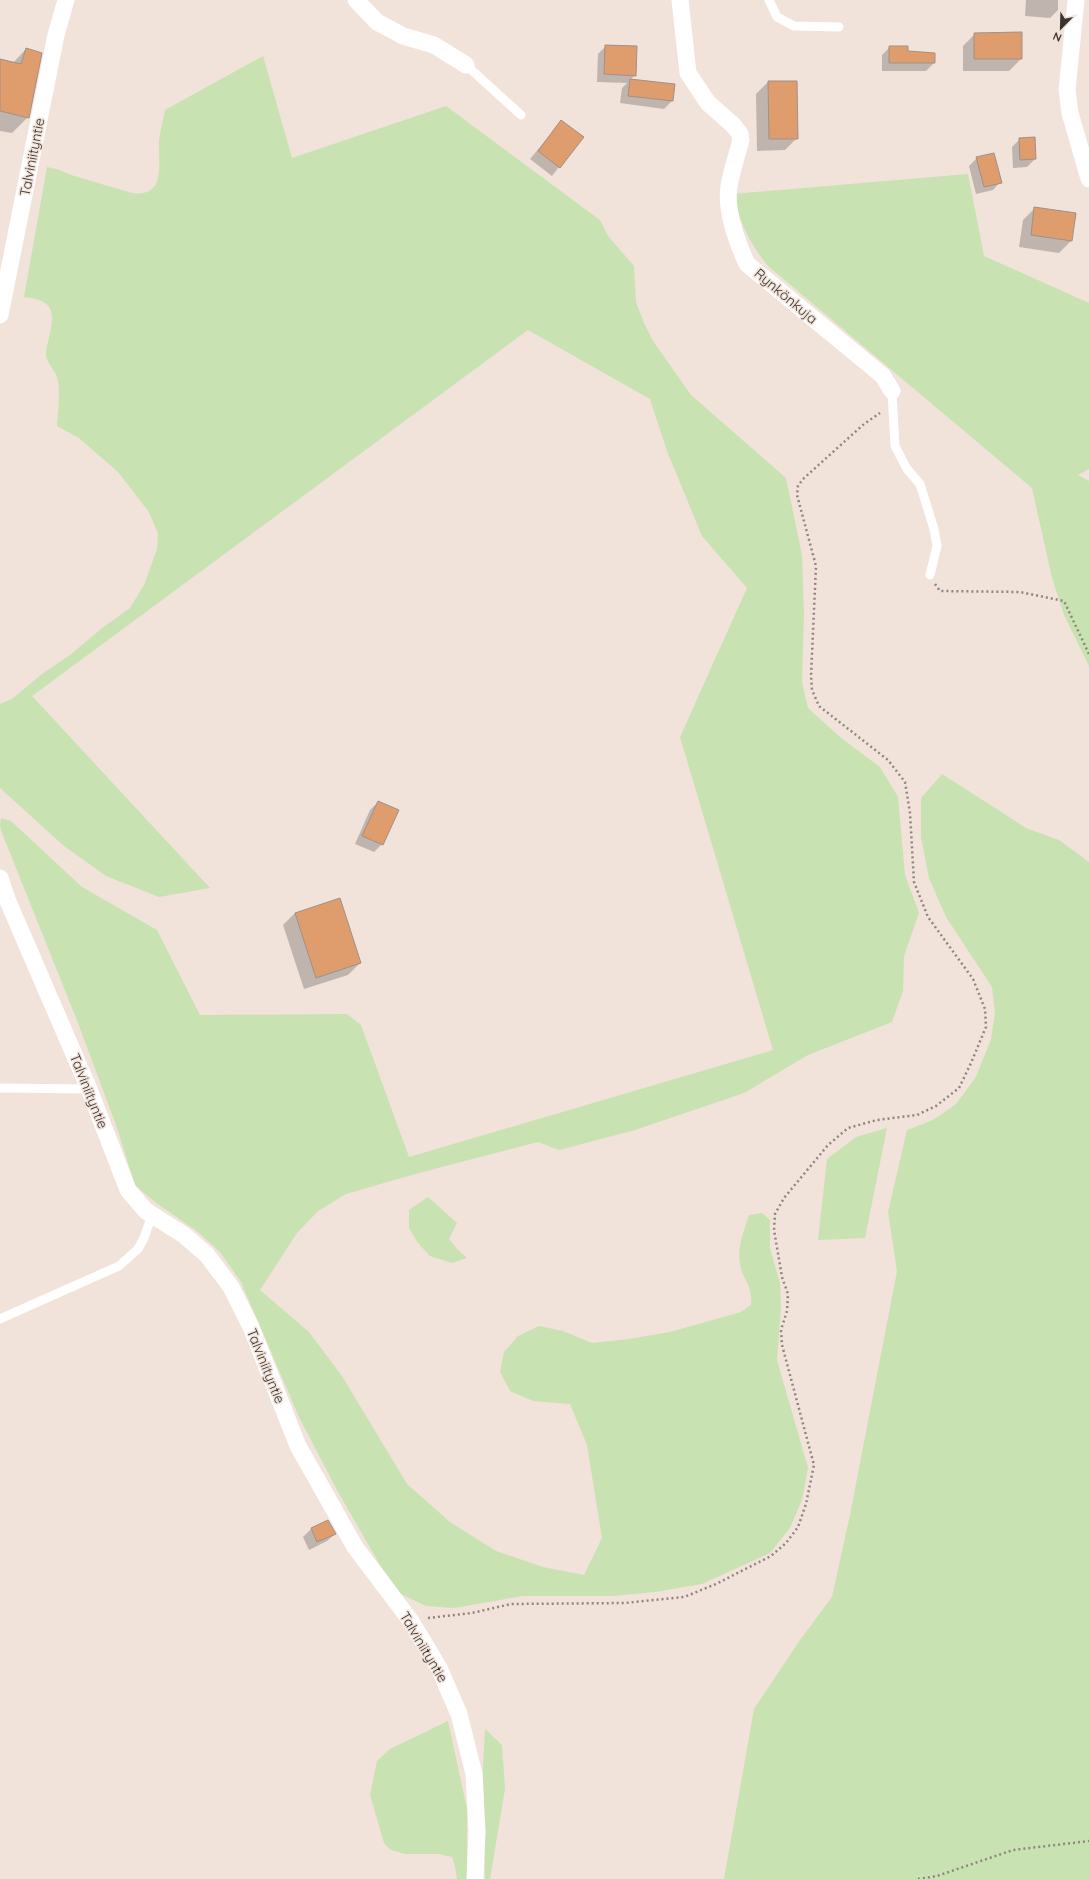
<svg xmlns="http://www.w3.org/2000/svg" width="1089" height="1879" viewBox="0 0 1089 1879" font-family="Quicksand,sans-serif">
<rect width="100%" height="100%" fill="#f1e2da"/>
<g fill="#c9e2b2">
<path d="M263,56l29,102 154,-52 154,114 8,16 26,30 2,36 8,21 9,18 38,54 95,83 16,77 2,59 -2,68 6,26 33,30 39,29 18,30 7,78 14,38 -15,43 -1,35 -11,31 -84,33 -64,38 -109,37 -76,20 -21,-8 -123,32 -69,20 -28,17 -21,22 -37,57 49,42 33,44 65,108 43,38 46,29 47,16 41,8 18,-37 -15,-93 -17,-41 -37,-3 -23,-10 -10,-19 4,-20 14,-16 21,-10 24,5 29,12 37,-4 41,-7 71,-20 10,-7c2,-21 -9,-25 -11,-41 -3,-17 4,-33 9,-49l13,-2 8,7v28l10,35 1,24 -4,53 31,108 -6,32 -12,28 -20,25 -68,31 -47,8 -43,4h-89l-69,12 -28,-2 -25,-12 -21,-29 -43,-75 -38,-73 -58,-135 -21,-30 -22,-20 -43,-30 -20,-17 -19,-60 -38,-102 -76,-190 -2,-7 1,-8 10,3 71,66 75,43 43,85 147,-1 14,11 48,132 364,-107 -93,-313 67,-149 -45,-52 -35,-85 -17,-52 -122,-69 -496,366 178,192 -51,9 -53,-21 -42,-30 -64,-58v-84l12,-5 30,-25 28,-19 31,-26 29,-21 14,-23 13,-36 1,-15 -9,-22 -31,-40 -39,-34 -22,-12c1,-15 4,-35 0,-49 -3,-8 -10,-14 -11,-22 0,-4 1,-9 2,-13 6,-26 10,-42 -24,-45l23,-130 13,3 11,5 61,18c35,5 26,-31 27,-52 1,-10 4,-21 6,-31z"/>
<path d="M968,174l16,82 105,47v166l-11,6 11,6v185l-25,-51 -12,-37 -20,-90 -264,-222c-20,-25 -27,-42 -35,-72z"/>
<polygon points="942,774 1026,828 1059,840 1089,862 1089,1879 724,1879 754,1709 800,1640 832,1597 850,1515 897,1271 888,1212 907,1130 933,1120 956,1104 976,1077 991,1039 995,1013 992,987 946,917 929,878 921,837 921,798"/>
<polygon points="887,1128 865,1238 818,1240 827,1159 856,1137"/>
<polygon points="428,1197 457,1223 449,1239 457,1249 467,1258 452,1263 430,1256 418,1243 409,1228 409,1210"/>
<polygon points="448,1721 467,1809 467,1879 457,1879 455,1866 452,1857 439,1854 405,1854 391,1850 384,1843 370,1795 377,1761 390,1749"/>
<polygon points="485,1729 502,1745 505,1789 490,1879 485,1879 483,1768"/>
</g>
<g fill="#0003">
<polygon points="1026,0 1058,0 1058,10 1050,18 1025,16"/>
<polygon points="975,34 1021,59 1009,71 963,71 963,46"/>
<polygon points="606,46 635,75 630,80 672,101 664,109 620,103 622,88 627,83 597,82 598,54"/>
<polygon points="890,47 907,52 934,63 926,71 882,71 882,55"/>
<polygon points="26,49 28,117 12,133 0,131 0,60 13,63"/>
<polygon points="768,82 797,138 785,150 757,151 756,94"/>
<polygon points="561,122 582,137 552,176 530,159"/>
<polygon points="1020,139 1035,159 1027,167 1013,168 1012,147"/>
<polygon points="977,158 1000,182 993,190 976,194 969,166"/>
<polygon points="1035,208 1071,241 1059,253 1019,247 1023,220"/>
<polygon points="378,802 382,844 374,852 355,844 370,810"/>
<polygon points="295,913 360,963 348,975 304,989 283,925"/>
<polygon points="328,1521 335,1534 327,1541 309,1550 303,1537 311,1529"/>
</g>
<g fill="#df9d6d" stroke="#9e9189">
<polygon points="1022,32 1022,59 974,59 974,33"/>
<polygon points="605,45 637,46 636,76 604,74"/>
<polygon points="889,46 908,46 908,51 935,53 935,63 889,63"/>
<polygon points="26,48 42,53 29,118 0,111 0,59 21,64"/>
<polygon points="630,79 675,84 673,101 628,96"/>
<polygon points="768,81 797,81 798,139 769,139"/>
<polygon points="561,120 584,137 560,168 538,151"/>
<polygon points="1035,137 1036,159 1020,160 1019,138"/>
<polygon points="994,153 1002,183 984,187 976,157"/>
<polygon points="1034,207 1076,213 1072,241 1031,235"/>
<polygon points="378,801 399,810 383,845 362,836"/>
<polygon points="340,898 361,963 316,978 295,913"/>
<polygon points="328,1520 336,1534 317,1542 311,1528"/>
</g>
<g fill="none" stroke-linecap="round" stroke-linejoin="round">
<g stroke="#8f8680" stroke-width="2.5" stroke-dasharray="2 3" stroke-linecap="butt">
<polyline points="935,584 940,591 1020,592 1064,601 1089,654"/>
<polyline points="428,1618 472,1613 511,1604 625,1603 684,1597 716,1584 771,1556 786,1543 798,1527 806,1504 814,1465 782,1345 781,1330 787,1311 788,1294 782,1277 774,1230 775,1214 784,1198 828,1145 848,1128 877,1120 917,1115 936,1106 959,1088 971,1063 986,1027 985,1009 973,979 928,917 914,882 910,813 905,782 888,760 819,706 812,690 811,676 816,566 797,495 798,486 803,479 864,424 880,413"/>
<polyline points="918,1879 937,1876 1013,1850 1089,1841"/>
</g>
<g stroke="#fff" stroke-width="9">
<polyline points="769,0 777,17 794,26 839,27"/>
<polyline points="466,65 521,115"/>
<polyline points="892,391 895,446 907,469 920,484 934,529 937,546 930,575"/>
<polyline points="0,1088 89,1089"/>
<polyline points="0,1319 119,1266 138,1249 144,1238 152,1215"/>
</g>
<g stroke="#fff" stroke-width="17">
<polyline points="356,0 377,22 403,36 434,45 466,65"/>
<path d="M680,0l8,73 20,30 25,22 7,9 1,6c-4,15 -9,30 -12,46 -4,25 8,56 18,78l136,112 9,15"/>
<polyline points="1076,0 1067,90 1070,113 1089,179"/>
<polyline points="0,315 56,35 66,0"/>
<polyline points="0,878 7,899 89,1089 128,1190 146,1211 184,1235 207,1255 231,1287 251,1327 298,1446 355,1547 410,1620 439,1668 459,1714 474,1774 477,1831 475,1879"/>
</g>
</g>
<g text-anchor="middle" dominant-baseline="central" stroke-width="3" stroke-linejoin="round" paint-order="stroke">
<g font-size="14" fill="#393431" stroke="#f1e2da">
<text transform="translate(32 157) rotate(-79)">Talviniityntie</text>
<text transform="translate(786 296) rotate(40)">Rynkönkuja</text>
<text transform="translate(89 1091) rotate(68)">Talviniityntie</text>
<text transform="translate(266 1366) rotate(68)">Talviniityntie</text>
<text transform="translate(424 1647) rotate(59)">Talviniityntie</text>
</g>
</g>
<g transform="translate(1061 28) rotate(203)" stroke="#f1e2da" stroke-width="3" paint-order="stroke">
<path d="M0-3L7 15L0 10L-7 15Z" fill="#393431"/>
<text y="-6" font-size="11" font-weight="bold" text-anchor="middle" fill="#393431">N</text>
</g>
</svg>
